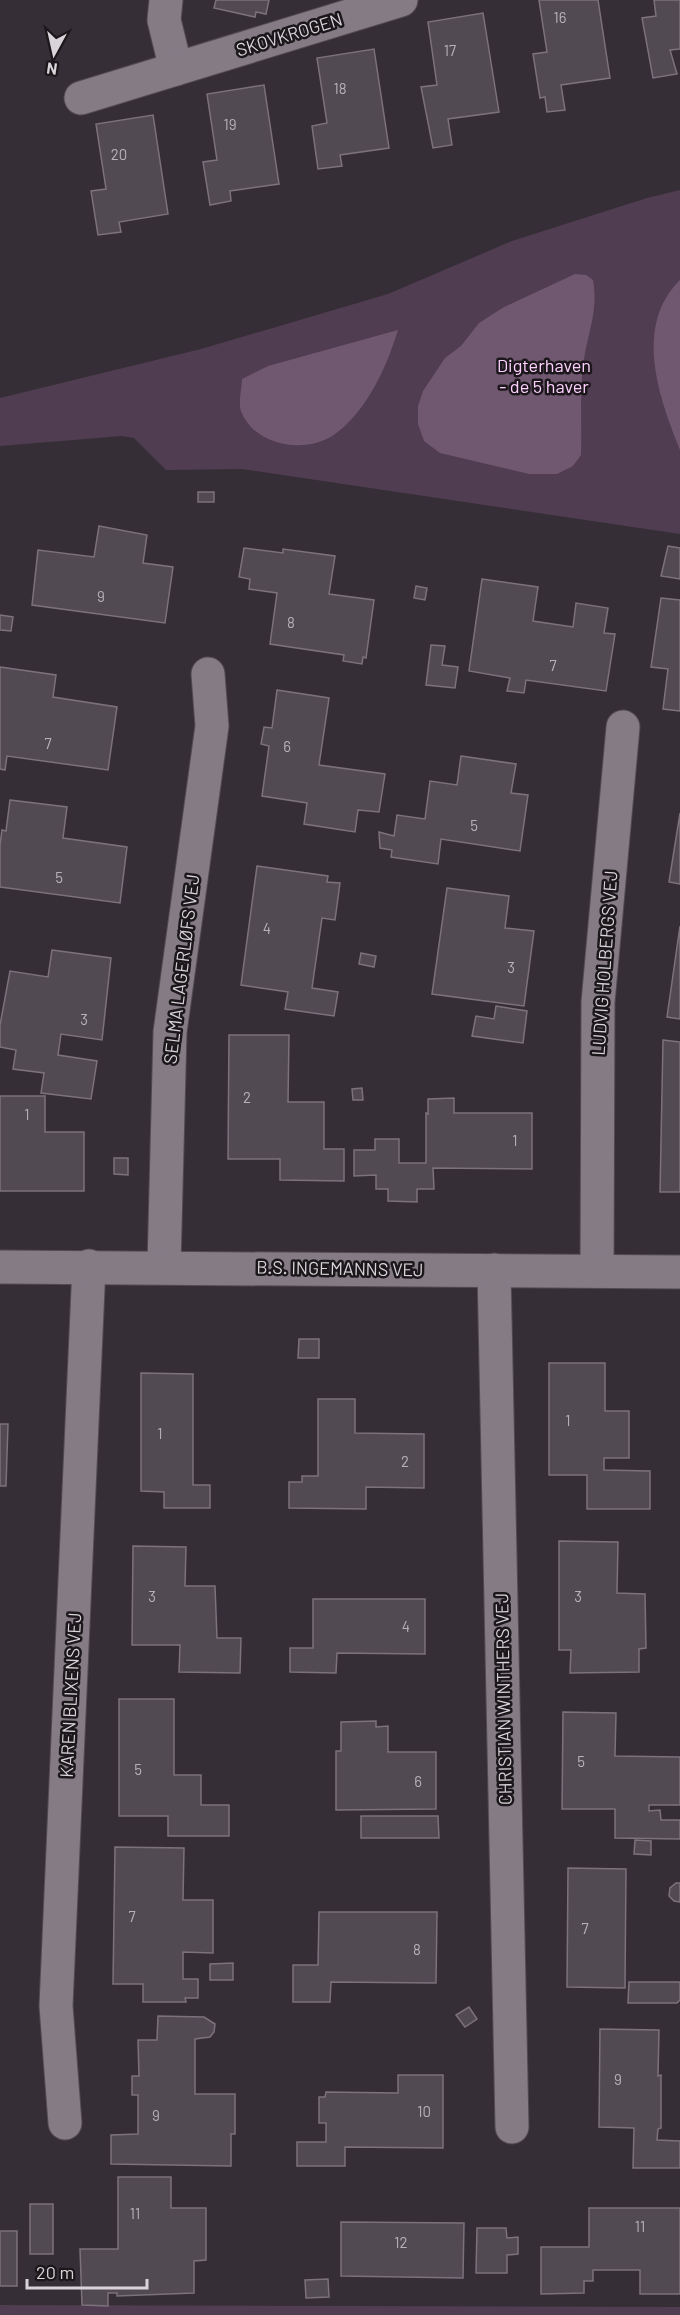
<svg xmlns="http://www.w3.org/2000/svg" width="680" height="2315" viewBox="0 0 680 2315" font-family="Barlow,sans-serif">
<rect width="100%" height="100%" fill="#352e36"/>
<g fill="#513d52">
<polygon points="680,190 680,534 242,469 166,470 134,438 122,436 0,446 0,398 201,349 388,294 512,241 647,198"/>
<polygon points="0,2305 680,2307 680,2315 0,2315"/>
</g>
<g fill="#705870">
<path d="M575,274l11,1 7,5c5,27 -3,47 -8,73 -6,32 -3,69 -4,102l-8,11 -16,8h-28l-89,-21 -16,-12 -6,-17v-18l5,-15 22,-33 16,-12 18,-23 25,-16z"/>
<path d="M680,280v170c-21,-52 -47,-124 0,-170z"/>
<path d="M398,330c-11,36 -31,81 -63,104 -29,21 -81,12 -94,-23 -3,-9 1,-23 1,-32l26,-13z"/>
</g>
<g fill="#524a52" stroke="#7b727c" stroke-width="1.5">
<polygon points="216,0 269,0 266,14 256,12 255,17 214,8"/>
<polygon points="539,0 598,0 610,78 561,85 565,110 547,112 545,97 540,98 533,54 547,52"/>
<polygon points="654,0 680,0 680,49 670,50 677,74 653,78 642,18 656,16"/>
<polygon points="483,13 499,112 448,119 452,145 433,148 421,87 437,85 428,22"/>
<polygon points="374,49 389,148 340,155 342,166 318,169 312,126 327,123 317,58"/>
<polygon points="264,85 279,184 230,191 231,201 210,205 203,162 217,160 207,94"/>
<polygon points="153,115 168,214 119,222 121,232 98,235 91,191 106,189 96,124"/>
<rect x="198" y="492" width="16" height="10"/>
<polygon points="99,526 147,535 143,563 173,567 165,623 32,605 38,550 94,557"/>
<polygon points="668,546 680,548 680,579 661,576"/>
<polygon points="244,548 283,553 283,549 335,556 329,594 374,600 366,658 363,657 362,664 343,661 344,655 270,644 277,593 249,589 250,579 239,577"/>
<polygon points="482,579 538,587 533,621 573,627 576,603 608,608 604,633 615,634 606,691 526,680 524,693 507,691 510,678 469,671"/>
<polygon points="416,586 427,588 425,600 414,598"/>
<polygon points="661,598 680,600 680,711 663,709 668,669 651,667"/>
<polygon points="0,615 13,617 11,631 0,630"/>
<polygon points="431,645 445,646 442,665 458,667 455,688 426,685"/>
<polygon points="0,667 56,675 53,697 117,707 108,770 7,756 5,770 0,769"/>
<polygon points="277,690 329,698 319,765 385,774 379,812 358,810 355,832 304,824 307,803 262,796 269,746 261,744 264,727 272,728"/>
<polygon points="461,756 516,764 511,793 528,795 520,851 441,839 438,864 391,857 392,850 380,848 379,832 394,836 397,815 425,819 430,781 457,785"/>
<polygon points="10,800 67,807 63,838 127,847 120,903 0,887 0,845 2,830 6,831"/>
<polygon points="680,813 680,884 669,882"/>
<polygon points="257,866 328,876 327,882 340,883 335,920 322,918 312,988 338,992 334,1016 285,1009 288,992 241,985"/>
<polygon points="447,888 509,896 505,928 534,931 524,1006 432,994"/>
<polygon points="680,926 680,1019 667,1017"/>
<polygon points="52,950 111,958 102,1040 61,1034 58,1055 97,1061 91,1099 41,1093 44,1073 13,1069 16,1050 0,1047 0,1025 10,971 48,977"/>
<polygon points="361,953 376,956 374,967 359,964"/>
<polygon points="496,1006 527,1011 523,1043 472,1036 476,1016 494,1019"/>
<polygon points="229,1035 289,1035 288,1102 324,1102 324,1149 344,1149 344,1181 280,1180 280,1159 228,1159"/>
<polygon points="663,1040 680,1042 680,1192 660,1192"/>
<polygon points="362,1088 363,1100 353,1100 352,1089"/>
<polygon points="0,1096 45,1096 45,1132 84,1132 84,1191 0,1191"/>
<polygon points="454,1098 454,1113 532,1113 532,1169 433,1168 434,1189 417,1189 417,1202 388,1201 388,1189 376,1189 376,1175 354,1176 354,1150 375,1150 375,1139 399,1139 399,1163 426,1163 426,1113 428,1114 428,1099"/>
<polygon points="114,1158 128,1158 128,1175 114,1174"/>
<polygon points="299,1339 319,1339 319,1358 298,1358"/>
<polygon points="549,1363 605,1363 605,1411 629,1411 629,1458 604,1458 604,1470 650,1471 650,1509 587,1509 587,1475 549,1475"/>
<polygon points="141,1373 193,1374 193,1485 210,1485 210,1508 164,1508 164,1492 141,1491"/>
<polygon points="318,1399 355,1399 355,1433 424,1434 424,1488 366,1487 366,1509 289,1508 289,1482 302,1482 302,1476 318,1476"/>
<polygon points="0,1424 8,1424 6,1486 0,1486"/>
<polygon points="559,1541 618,1542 617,1593 645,1594 646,1648 639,1649 639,1672 570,1673 571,1650 559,1650"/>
<polygon points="133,1546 186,1547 185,1586 215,1586 217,1638 241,1638 240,1673 179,1672 180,1645 132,1645"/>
<polygon points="313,1599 425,1599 425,1654 337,1653 336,1673 290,1672 290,1648 313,1648"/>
<polygon points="119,1699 174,1699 174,1775 201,1775 201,1805 229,1805 229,1836 168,1836 168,1816 119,1816"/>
<polygon points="563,1712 616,1713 615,1756 680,1757 680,1805 649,1805 649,1811 660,1810 661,1820 680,1820 680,1839 615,1838 615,1809 562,1809"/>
<polygon points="376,1721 376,1727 388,1726 388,1752 436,1752 436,1809 336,1810 336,1751 341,1751 341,1722"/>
<polygon points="361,1816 438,1816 439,1838 361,1838"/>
<polygon points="635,1840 651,1841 651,1855 634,1854"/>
<polygon points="115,1847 184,1848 183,1900 213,1900 213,1953 183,1952 183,1979 198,1979 198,1998 185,1998 186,2002 143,2002 143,1984 113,1984"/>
<polygon points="568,1868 626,1869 625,1988 567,1987"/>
<polygon points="676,1883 680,1883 680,1902 674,1901 669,1896 670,1888"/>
<polygon points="319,1912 437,1912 436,1983 331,1982 330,2002 293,2002 293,1965 318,1965"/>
<polygon points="233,1963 233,1980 210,1980 210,1964"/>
<polygon points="629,1982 680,1982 680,2000 677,2003 628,2003"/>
<polygon points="469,2007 477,2019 465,2027 456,2015"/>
<polygon points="158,2016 204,2017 215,2024 214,2032 210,2037 195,2039 195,2094 235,2094 235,2134 231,2134 231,2166 111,2164 111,2135 138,2134 138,2095 132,2095 132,2076 139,2076 138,2040 157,2040"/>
<polygon points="600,2029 659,2030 658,2076 661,2075 661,2128 658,2129 657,2140 680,2141 680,2168 633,2168 634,2128 599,2127"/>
<polygon points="398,2075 443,2075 443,2148 345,2147 345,2166 297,2166 297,2142 326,2142 326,2123 319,2123 319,2097 325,2097 326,2092 398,2093"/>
<polygon points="118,2177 171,2177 171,2208 206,2208 206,2260 194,2261 194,2293 117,2296 117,2293 108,2293 108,2306 82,2305 80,2249 118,2249"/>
<rect x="30" y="2204" width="23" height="50"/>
<polygon points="589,2208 680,2208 680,2294 640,2294 640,2270 593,2270 593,2281 584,2281 584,2293 541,2294 541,2247 589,2247"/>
<polygon points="341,2222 464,2223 463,2278 341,2276"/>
<polygon points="477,2228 506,2228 507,2238 518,2237 518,2254 507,2255 507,2273 476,2273"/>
<rect x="0" y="2231" width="17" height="55"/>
<polygon points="328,2279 329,2297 306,2298 305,2280"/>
</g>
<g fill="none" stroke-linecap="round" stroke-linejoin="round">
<defs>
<g id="minor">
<polyline points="166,0 164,20 176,69"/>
<polyline points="81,98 401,0"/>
<polyline points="164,1266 170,1032 212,726 208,674"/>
<polyline points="494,1270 512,2127"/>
<polyline points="597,1271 598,1002 623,727"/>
<polyline points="65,2123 56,2006 89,1266"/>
</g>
<polyline id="tertiary" points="0,1267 680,1272"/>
</defs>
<use href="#minor" stroke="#524b52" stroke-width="35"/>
<use href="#tertiary" stroke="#524b52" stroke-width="35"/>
<use href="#minor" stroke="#847b85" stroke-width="33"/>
<use href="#tertiary" stroke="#847b85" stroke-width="33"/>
</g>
<g text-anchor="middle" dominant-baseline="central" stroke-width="5" stroke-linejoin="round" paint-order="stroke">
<g font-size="15" fill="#b7b2b7">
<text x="560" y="17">16</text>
<text x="450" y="50">17</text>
<text x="340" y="88">18</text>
<text x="230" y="124">19</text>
<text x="119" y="154">20</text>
<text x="101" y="596">9</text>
<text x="291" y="622">8</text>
<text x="553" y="665">7</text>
<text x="48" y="743">7</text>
<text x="287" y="746">6</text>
<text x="474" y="825">5</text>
<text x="59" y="877">5</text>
<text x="267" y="928">4</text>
<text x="511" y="967">3</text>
<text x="84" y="1019">3</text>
<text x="247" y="1097">2</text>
<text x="27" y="1114">1</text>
<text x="515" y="1140">1</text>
<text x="568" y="1420">1</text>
<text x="160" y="1433">1</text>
<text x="405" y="1461">2</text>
<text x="152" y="1596">3</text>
<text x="578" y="1596">3</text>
<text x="406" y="1626">4</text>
<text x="581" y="1761">5</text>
<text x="138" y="1769">5</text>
<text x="418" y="1781">6</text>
<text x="132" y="1916">7</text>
<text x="585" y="1928">7</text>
<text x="417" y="1949">8</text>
<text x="618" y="2079">9</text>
<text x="424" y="2111">10</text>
<text x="156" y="2115">9</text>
<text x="135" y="2213">11</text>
<text x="640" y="2226">11</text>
<text x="401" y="2242">12</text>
</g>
<g font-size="18" fill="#d9d4d9" stroke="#1b171b">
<text transform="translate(289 34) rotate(-17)">SKOVKROGEN</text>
<text transform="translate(604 963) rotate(-86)">LUDVIG HOLBERGS VEJ</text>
<text transform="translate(181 969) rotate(-83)">SELMA LAGERLØFS VEJ</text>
<text transform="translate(340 1268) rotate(1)">B.S. INGEMANNS VEJ</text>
<text transform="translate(70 1695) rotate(-87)">KAREN BLIXENS VEJ</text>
<text transform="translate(503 1699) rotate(-91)">CHRISTIAN WINTHERS VEJ</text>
</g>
<g font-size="18" fill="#fdd0fe" stroke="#1b171b">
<text x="544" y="365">Digterhaven<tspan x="544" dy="21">- de 5 haver</tspan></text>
</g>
</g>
<g transform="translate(54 54) rotate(188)" stroke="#1b171b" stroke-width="4.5" paint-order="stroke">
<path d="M0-4.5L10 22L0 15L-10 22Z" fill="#d9d4d9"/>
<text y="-9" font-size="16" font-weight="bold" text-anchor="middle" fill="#d9d4d9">N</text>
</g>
<path d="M27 2279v9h120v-9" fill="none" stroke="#d9d4d9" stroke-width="3"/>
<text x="36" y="2279" font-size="18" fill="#d9d4d9" stroke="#1b171b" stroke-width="4.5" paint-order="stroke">20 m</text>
</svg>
